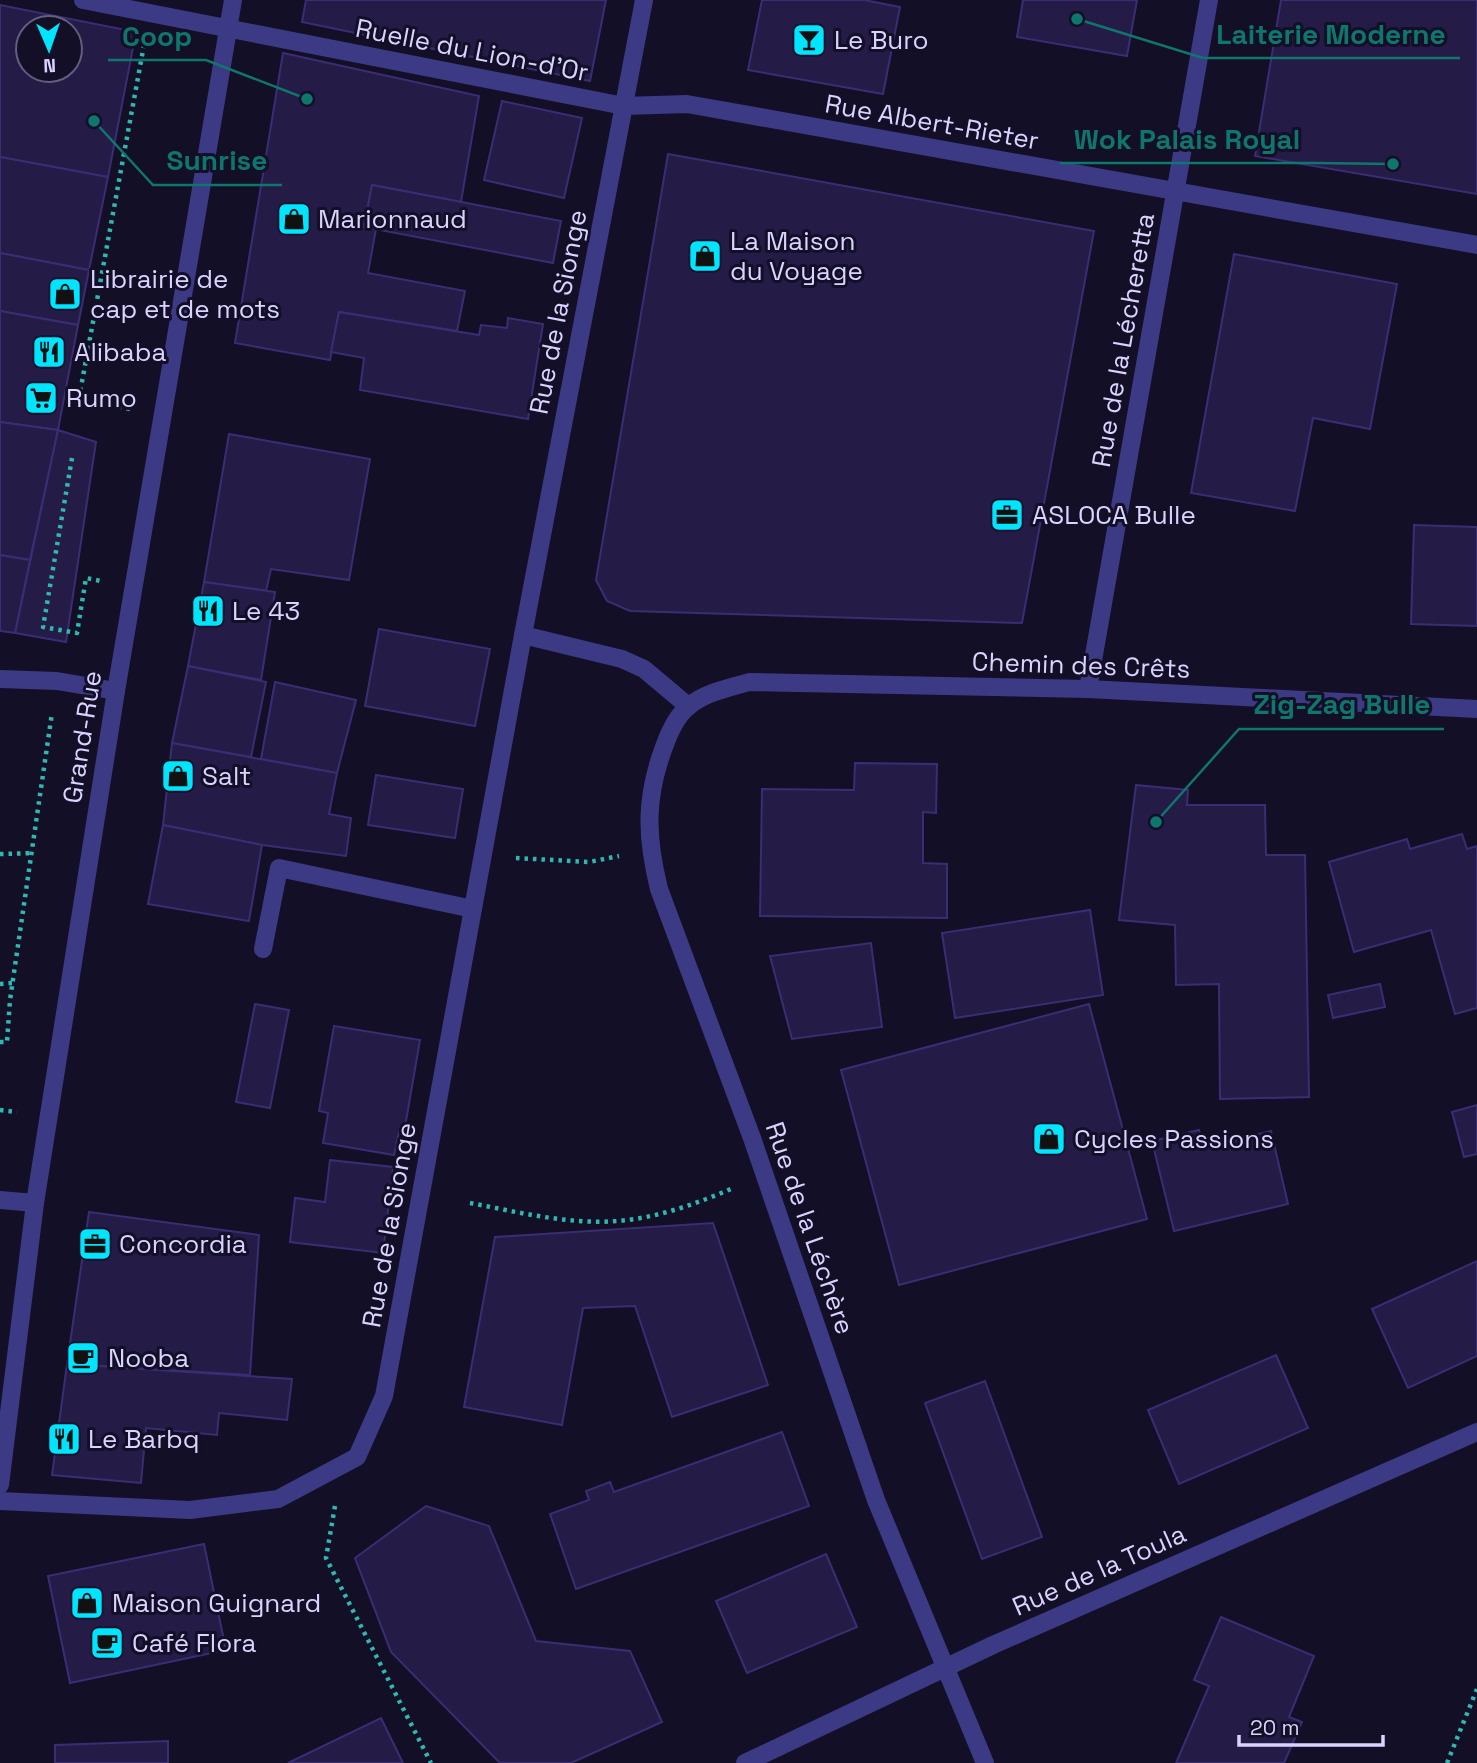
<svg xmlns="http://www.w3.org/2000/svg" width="1477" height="1763" viewBox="0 0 1477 1763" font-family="'Space Grotesk',sans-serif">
<rect width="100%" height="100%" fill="#130f26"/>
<g fill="#241b47" stroke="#3b2d73" stroke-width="2" fill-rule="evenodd">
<polygon points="306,0 606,0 590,81 302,22"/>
<polygon points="762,0 864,0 900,7 883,94 748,70"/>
<polygon points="1023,0 1137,0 1127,56 1017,37"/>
<polygon points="1281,0 1477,0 1477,194 1255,156"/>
<path d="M0,5l136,27 -28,145 -108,-20zM28,28h42v42h-42z"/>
<polygon points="283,53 479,96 461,202 372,185 364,227 376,229 368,273 465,291 457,331 339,312 330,360 235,343"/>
<polygon points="502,101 582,118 564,198 484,180"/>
<polygon points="668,154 1094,231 1022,623 630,611 607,601 596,580"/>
<polygon points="0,157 108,177 89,270 0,253"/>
<polygon points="372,185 561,221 553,263 364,227"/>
<polygon points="0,253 89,270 78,325 0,311"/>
<polygon points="1234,254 1397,284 1370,429 1313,418 1295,511 1191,493"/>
<polygon points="0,311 78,325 58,430 0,422"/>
<polygon points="339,312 479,335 481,325 507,328 508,318 543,324 528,419 360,390 364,358 331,352"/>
<polygon points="0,422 58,430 30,560 0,555"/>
<polygon points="58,430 96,442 66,642 15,633"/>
<polygon points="229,434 370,459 349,580 271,569 266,591 204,582"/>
<polygon points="1414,525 1477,527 1477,626 1411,624"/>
<polygon points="0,555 30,560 15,633 0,631"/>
<polygon points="204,582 275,592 261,680 188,666"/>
<polygon points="379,629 490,649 475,726 365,706"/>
<polygon points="188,666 266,682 251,757 172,743"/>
<polygon points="275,682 356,700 337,773 261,759"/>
<polygon points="172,743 337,773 329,814 351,818 346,856 262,845 163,825"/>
<polygon points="855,763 937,764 936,813 923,812 923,863 947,864 947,918 760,916 762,789 854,790"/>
<polygon points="376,775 463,789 455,838 368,825"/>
<polygon points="1136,785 1188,790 1187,805 1265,805 1266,855 1305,855 1309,1097 1220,1099 1219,984 1176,985 1175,925 1119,920"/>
<polygon points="163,825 262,845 249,921 148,904"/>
<polygon points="1462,834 1467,849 1477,846 1477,1008 1455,1014 1431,930 1354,952 1329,862 1407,839 1410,849"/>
<polygon points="1090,910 1103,995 955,1018 942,933"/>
<polygon points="871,943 882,1027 792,1039 770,956"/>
<polygon points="1380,984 1385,1007 1333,1018 1328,995"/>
<polygon points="255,1004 289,1010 270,1108 236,1102"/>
<polygon points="1089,1004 1147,1219 899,1285 841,1070"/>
<polygon points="334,1026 420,1040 405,1127 400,1127 394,1155 323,1143 328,1113 319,1111"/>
<polygon points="1477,1105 1477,1154 1464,1157 1452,1112"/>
<polygon points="1199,1130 1204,1147 1271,1131 1288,1204 1174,1231 1152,1141"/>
<polygon points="330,1160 393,1167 383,1253 290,1242 295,1198 325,1202"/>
<polygon points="89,1212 259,1235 250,1375 67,1364"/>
<polygon points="713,1223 768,1385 672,1417 635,1306 583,1308 562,1425 464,1407 495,1237"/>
<polygon points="1477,1261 1477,1356 1408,1388 1372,1309"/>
<polygon points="1276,1355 1308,1428 1179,1484 1148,1410"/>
<polygon points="67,1364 292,1379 287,1420 219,1413 217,1435 146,1428 141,1483 52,1475"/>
<polygon points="985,1381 1042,1537 982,1559 925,1403"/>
<polygon points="782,1432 809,1506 576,1589 550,1514 589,1500 586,1491 610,1482 614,1492"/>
<polygon points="426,1506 489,1526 536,1641 630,1651 662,1722 571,1763 500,1763 391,1652 355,1558"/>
<polygon points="204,1544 226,1650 70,1683 48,1576"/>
<polygon points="826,1554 857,1627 747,1673 716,1601"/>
<polygon points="1221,1617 1314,1656 1289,1717 1302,1722 1284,1763 1176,1763 1209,1686 1194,1680"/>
<polygon points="381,1718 403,1763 288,1763"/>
<polygon points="168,1741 168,1763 55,1763 55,1745"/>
</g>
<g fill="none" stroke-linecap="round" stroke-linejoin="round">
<g stroke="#2fb8b0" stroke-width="4.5" stroke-dasharray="3.5 5" stroke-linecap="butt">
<polyline points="130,409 79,398 144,45"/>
<polyline points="72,458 43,627 77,633 86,578 101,581"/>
<polyline points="0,854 34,853"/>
<polyline points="516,858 589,862 619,856"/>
<polyline points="0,984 13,983"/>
<polyline points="0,1042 7,1042 10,1000 52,713"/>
<polyline points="0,1110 17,1112"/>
<path d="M470,1203c48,9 99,22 148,18 38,-3 78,-17 113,-32"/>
<polyline points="335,1506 326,1558 431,1763"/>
<polyline points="1447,1763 1477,1689"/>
</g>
<polyline stroke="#3d3a85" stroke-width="18" points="263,949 279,868 473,909"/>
<g stroke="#3d3a85" stroke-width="18">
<polyline points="83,0 624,106 687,104 1477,245"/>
<polyline points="523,635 622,659 644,669 688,706"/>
<polyline points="0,679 57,681 116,691"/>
<polyline points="1088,689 1209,0"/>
<polyline points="0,1200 35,1203"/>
<polyline points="0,1485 35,1203 116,691 233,0"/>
<polyline points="0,1501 190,1510 278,1499 357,1457 384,1396 523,635 644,0"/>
<polyline points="745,1763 993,1645 1477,1432"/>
<path d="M985,1763l-109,-263 -124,-362 -93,-249c-13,-53 -14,-91 5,-142 5,-14 13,-32 25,-41 17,-14 40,-18 60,-24l339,7 389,20"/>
</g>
</g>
<defs>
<symbol id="bar-square" viewBox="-11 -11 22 22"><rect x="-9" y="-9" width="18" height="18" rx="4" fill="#00e5ff" stroke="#130f26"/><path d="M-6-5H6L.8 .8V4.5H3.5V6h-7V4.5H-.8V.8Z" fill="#111"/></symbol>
<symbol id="shop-square" viewBox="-11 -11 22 22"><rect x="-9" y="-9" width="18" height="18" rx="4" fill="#00e5ff" stroke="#130f26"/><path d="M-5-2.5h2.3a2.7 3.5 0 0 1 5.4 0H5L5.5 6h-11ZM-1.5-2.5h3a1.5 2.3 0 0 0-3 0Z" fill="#111"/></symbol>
<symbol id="restaurant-square" viewBox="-11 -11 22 22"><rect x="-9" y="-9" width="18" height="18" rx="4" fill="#00e5ff" stroke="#130f26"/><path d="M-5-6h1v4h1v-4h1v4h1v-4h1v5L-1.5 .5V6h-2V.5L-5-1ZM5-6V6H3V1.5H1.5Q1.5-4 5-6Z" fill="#111"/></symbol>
<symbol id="supermarket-square" viewBox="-11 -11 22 22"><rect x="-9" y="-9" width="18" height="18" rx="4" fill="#00e5ff" stroke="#130f26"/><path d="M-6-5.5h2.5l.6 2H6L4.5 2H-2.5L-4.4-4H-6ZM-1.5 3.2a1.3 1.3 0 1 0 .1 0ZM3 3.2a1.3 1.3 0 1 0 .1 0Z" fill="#111"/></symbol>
<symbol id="office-square" viewBox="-11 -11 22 22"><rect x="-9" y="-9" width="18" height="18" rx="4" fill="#00e5ff" stroke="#130f26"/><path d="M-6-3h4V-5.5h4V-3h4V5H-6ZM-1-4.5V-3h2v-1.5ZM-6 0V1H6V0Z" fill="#111"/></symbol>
<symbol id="cafe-square" viewBox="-11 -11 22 22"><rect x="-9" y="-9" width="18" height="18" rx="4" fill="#00e5ff" stroke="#130f26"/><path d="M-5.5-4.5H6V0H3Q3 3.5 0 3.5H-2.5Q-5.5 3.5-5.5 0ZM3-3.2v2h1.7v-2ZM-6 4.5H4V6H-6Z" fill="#111"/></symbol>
</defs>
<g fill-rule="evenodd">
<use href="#bar-square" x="790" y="21" width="38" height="38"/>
<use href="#shop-square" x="275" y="200" width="38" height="38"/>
<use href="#shop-square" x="686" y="237" width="38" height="38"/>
<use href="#shop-square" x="46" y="275" width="38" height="38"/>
<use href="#restaurant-square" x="30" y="333" width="38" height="38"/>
<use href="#supermarket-square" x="22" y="379" width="38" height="38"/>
<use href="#office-square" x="988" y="496" width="38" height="38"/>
<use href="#restaurant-square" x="189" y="592" width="38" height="38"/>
<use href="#shop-square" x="159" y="757" width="38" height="38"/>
<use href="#shop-square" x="1030" y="1120" width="38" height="38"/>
<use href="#office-square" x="76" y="1225" width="38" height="38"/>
<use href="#cafe-square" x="64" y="1339" width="38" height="38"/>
<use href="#restaurant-square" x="45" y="1420" width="38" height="38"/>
<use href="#shop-square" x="68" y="1584" width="38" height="38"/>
<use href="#cafe-square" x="88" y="1624" width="38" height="38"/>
</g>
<g text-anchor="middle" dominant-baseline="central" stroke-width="6" stroke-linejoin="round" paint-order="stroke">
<g font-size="26" fill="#d9d4ff" stroke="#130f26" text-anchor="start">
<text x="834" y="40">Le Buro</text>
<text x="318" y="219">Marionnaud</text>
<text x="730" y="241">La Maison<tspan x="730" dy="30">du Voyage</tspan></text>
<text x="90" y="279">Librairie de<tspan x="90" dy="30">cap et de mots</tspan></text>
<text x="74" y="352">Alibaba</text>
<text x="66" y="398">Rumo</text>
<text x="1032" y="515">ASLOCA Bulle</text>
<text x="232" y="611">Le 43</text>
<text x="202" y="776">Salt</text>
<text x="1074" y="1139">Cycles Passions</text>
<text x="119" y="1244">Concordia</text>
<text x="108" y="1358">Nooba</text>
<text x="88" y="1439">Le Barbq</text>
<text x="112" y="1603">Maison Guignard</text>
<text x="132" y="1643">Café Flora</text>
</g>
<g font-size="26" fill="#d9d4ff" stroke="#130f26">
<text transform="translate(472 50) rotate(11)">Ruelle du Lion-d'Or</text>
<text transform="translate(932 122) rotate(10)">Rue Albert-Rieter</text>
<text transform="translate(558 312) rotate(-79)">Rue de la Sionge</text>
<text transform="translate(1123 340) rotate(-80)">Rue de la Lécheretta</text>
<text transform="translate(1081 665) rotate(2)">Chemin des Crêts</text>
<text transform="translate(82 737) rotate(-81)">Grand-Rue</text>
<text transform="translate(389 1225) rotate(-80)">Rue de la Sionge</text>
<text transform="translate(810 1228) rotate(71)">Rue de la Léchère</text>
<text transform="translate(1099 1570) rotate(-24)">Rue de la Toula</text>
</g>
</g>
<path fill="none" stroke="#0f766e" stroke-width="2.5" d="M1077 19L1203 58H1460M307 99L206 60H108M1393 164L1314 163H1060M94 121L153 185H282M1156 822L1239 729H1444"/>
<g fill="#0f766e" stroke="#130f26" stroke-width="2.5">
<circle cx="1077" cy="19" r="7"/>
<circle cx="307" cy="99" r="7"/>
<circle cx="1393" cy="164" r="7"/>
<circle cx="94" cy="121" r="7"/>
<circle cx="1156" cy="822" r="7"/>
</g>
<g font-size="28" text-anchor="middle" font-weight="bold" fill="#0f766e" stroke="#130f26" stroke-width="6" stroke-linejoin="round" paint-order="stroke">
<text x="1331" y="44">Laiterie Moderne</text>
<text x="157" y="46">Coop</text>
<text x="1187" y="149">Wok Palais Royal</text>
<text x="217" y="170">Sunrise</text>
<text x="1342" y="714">Zig-Zag Bulle</text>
</g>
<g transform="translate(49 49) rotate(178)"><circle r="33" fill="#130f26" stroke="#625e7d" stroke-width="2"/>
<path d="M0-5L12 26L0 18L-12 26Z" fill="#00e5ff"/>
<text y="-10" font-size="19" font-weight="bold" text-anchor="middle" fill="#d9d4ff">N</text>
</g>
<path d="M1239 1735v10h144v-10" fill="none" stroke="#d9d4ff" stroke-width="3.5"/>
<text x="1250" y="1735" font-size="21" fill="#d9d4ff" stroke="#130f26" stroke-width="5" paint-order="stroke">20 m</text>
</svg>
